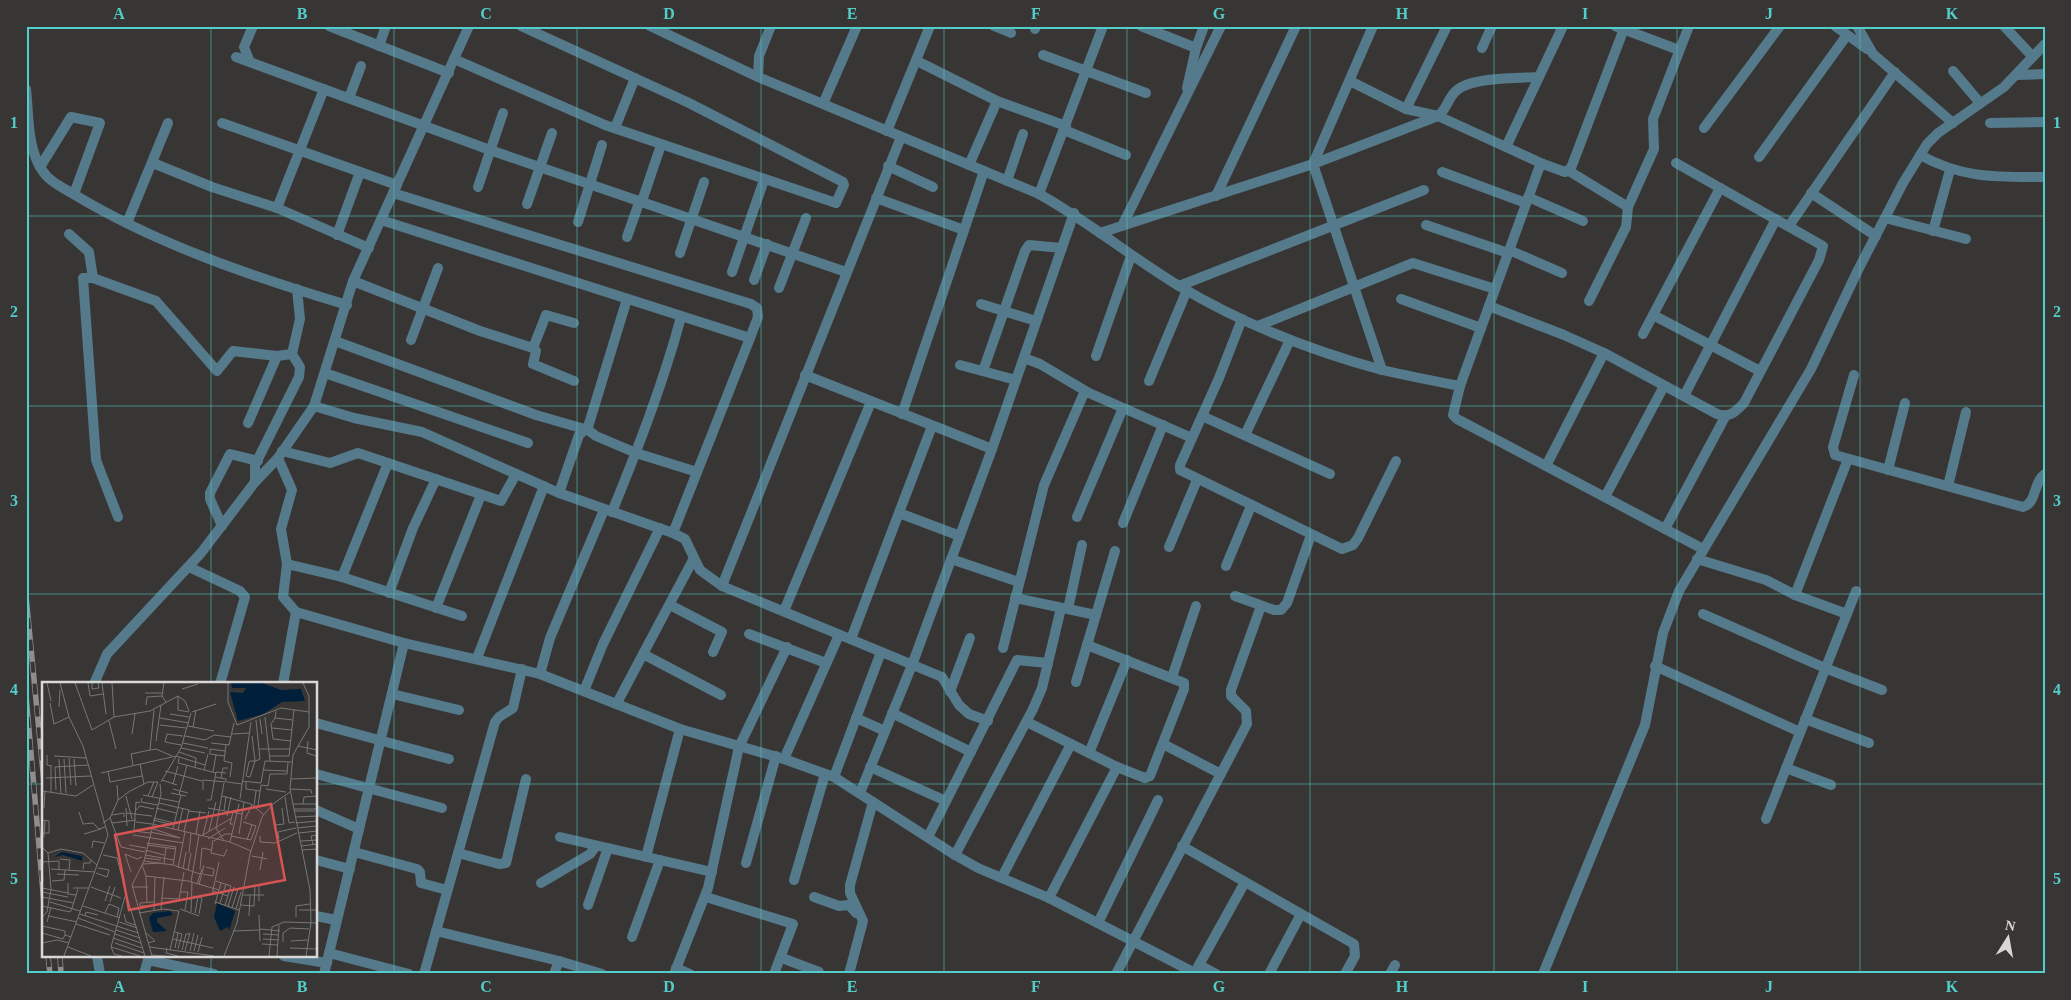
<svg xmlns="http://www.w3.org/2000/svg" width="2071" height="1000" viewBox="0 0 2071 1000" font-family="Georgia,serif">
<rect width="100%" height="100%" fill="#383634"/>
<g fill="none" stroke-linecap="round" stroke-linejoin="round">
<g stroke="#557a8b" stroke-width="10">
<polyline points="329,26 449,73"/>
<path d="M650,26l108,51 281,117c49,27 92,63 140,92 62,37 133,65 203,84 26,6 52,11 78,16"/>
<polyline points="994,26 1011,33"/>
<polyline points="1141,26 1196,48"/>
<polyline points="1373,26 1313,164 1382,370"/>
<polyline points="1615,26 1679,50"/>
<polyline points="1625,26 1571,168 1565,172 1543,164 1539,168 1460,386 1453,415 1457,419 1703,549"/>
<polyline points="1835,26 1867,49"/>
<polyline points="1857,26 1873,54 1953,123"/>
<polyline points="2004,26 2032,56"/>
<polyline points="1035,29 1036,26"/>
<polyline points="379,46 386,26"/>
<polyline points="1482,48 1492,26"/>
<polyline points="1043,55 1146,93"/>
<polyline points="236,57 490,150 846,272"/>
<polyline points="454,59 605,125 836,203 844,185 843,182 687,102 521,26"/>
<polyline points="917,61 997,101 1066,126"/>
<polyline points="250,62 244,47 253,26"/>
<polyline points="1953,71 1980,103"/>
<polyline points="2017,75 2045,74"/>
<polyline points="758,77 759,56 771,26"/>
<polyline points="1350,81 1406,109 1438,116 1506,147"/>
<polyline points="1187,88 1196,48 1204,26"/>
<path d="M26,89c3,26 1,59 16,81 7,12 22,18 33,25 83,50 179,82 272,110"/>
<polyline points="349,98 361,66"/>
<polyline points="823,104 857,26"/>
<polyline points="1406,109 1447,26"/>
<polyline points="222,123 397,185"/>
<polyline points="1990,123 2045,122"/>
<polyline points="615,128 635,78"/>
<polyline points="1704,128 1780,26"/>
<polyline points="1064,130 1126,155"/>
<polyline points="887,131 930,26"/>
<path d="M1920,155c43,24 78,22 125,22"/>
<polyline points="1759,157 1847,35"/>
<polyline points="153,163 212,187 277,208 369,248"/>
<polyline points="1543,164 1506,147 1563,26"/>
<polyline points="969,165 997,101"/>
<polyline points="888,166 933,187"/>
<polyline points="40,167 71,117 100,123 74,194"/>
<polyline points="1569,171 1628,207"/>
<polyline points="1442,172 1526,203"/>
<polyline points="1007,181 1023,134"/>
<polyline points="478,187 503,113"/>
<polyline points="393,193 751,304 757,308 758,317 750,338 673,533"/>
<polyline points="1811,193 1876,236"/>
<polyline points="1039,194 1103,26"/>
<polyline points="1216,196 1296,26"/>
<polyline points="1528,197 1583,221"/>
<polyline points="876,198 964,230"/>
<polyline points="642,201 661,145"/>
<polyline points="527,204 552,133"/>
<polyline points="277,208 324,89"/>
<polyline points="1885,218 1966,239"/>
<polyline points="381,220 750,338"/>
<polyline points="578,222 602,145"/>
<polyline points="127,223 168,123"/>
<polyline points="1426,225 1508,253"/>
<polyline points="1122,226 1221,26"/>
<polyline points="1789,226 1895,72"/>
<polyline points="1933,231 1950,170"/>
<path d="M1100,233l213,-69 125,-48c9,-7 10,-18 18,-25 14,-14 63,-13 83,-14"/>
<polyline points="69,234 89,252 93,278"/>
<polyline points="337,235 360,172"/>
<polyline points="627,237 640,200"/>
<polyline points="1509,250 1562,273"/>
<polyline points="680,253 704,182"/>
<polyline points="732,272 764,180"/>
<polyline points="754,280 767,244"/>
<polyline points="353,281 480,331 533,348 536,351 533,364 574,381"/>
<polyline points="1179,286 1424,190"/>
<polyline points="779,288 806,218"/>
<polyline points="1401,299 1481,328"/>
<polyline points="1589,301 1626,227 1628,207 1654,149 1653,119 1689,26"/>
<polyline points="981,304 1036,321"/>
<path d="M1489,306l75,29 40,18 113,61c13,4 18,-2 27,-11l75,-143 4,-14 -147,-83"/>
<polyline points="1653,315 1760,371"/>
<polyline points="1242,319 1219,378 1180,465 1180,470 1342,549 1353,545 1358,538 1396,461"/>
<polyline points="1258,326 1413,263 1495,289"/>
<polyline points="1643,334 1720,188"/>
<polyline points="411,340 438,268"/>
<polyline points="335,341 536,415 588,430 596,436 636,453 697,472"/>
<polyline points="533,348 546,315 574,323"/>
<polyline points="1096,356 1131,256"/>
<polyline points="1024,358 1040,364 1089,393"/>
<polyline points="960,365 1016,380"/>
<polyline points="983,371 1025,251 1029,245 1062,248"/>
<polyline points="325,373 528,443"/>
<polyline points="805,375 992,449"/>
<path d="M1854,375l-21,72 2,8 188,52c14,-4 10,-25 22,-33"/>
<polyline points="1149,381 1187,290"/>
<polyline points="1684,396 1776,219"/>
<polyline points="314,406 354,418 422,432 559,493 673,533 685,539 700,570 722,586 942,677 959,705 969,714 988,721"/>
<polyline points="902,414 984,171"/>
<polyline points="1202,416 1330,474"/>
<polyline points="248,423 277,356"/>
<polyline points="1245,435 1290,340"/>
<polyline points="282,451 330,463 358,453 501,501 516,474"/>
<polyline points="278,458 292,490 281,529 287,564 283,597 296,612 404,643 540,674 680,729 784,759 834,777 955,855 978,868 1049,898 1195,973"/>
<polyline points="1546,466 1604,353"/>
<polyline points="1888,470 1905,403"/>
<polyline points="255,482 255,465 299,377 300,367 292,354 300,319 297,289"/>
<polyline points="1948,486 1966,412"/>
<polyline points="559,493 579,435 588,427 627,299"/>
<polyline points="1605,497 1664,386"/>
<path d="M612,512c26,-64 51,-128 69,-195"/>
<polyline points="899,513 960,536"/>
<polyline points="118,517 96,460 83,278 93,278 156,301 217,371 233,351 277,356 292,354"/>
<polyline points="1077,517 1123,408"/>
<polyline points="1123,523 1163,425"/>
<polyline points="222,526 210,499 210,493 230,454 258,461"/>
<polyline points="1665,529 1725,417"/>
<polyline points="1169,547 1197,480"/>
<polyline points="951,559 1019,582"/>
<polyline points="1697,559 1766,580 1795,595 1847,614"/>
<polyline points="287,564 342,577 462,616"/>
<polyline points="1226,566 1251,506"/>
<polyline points="189,567 240,591 245,597 220,684"/>
<polyline points="342,577 388,463"/>
<polyline points="722,586 901,137"/>
<polyline points="389,593 413,528 436,479"/>
<polyline points="1795,595 1848,459"/>
<polyline points="1235,596 1274,610 1281,610 1287,603 1311,535"/>
<polyline points="1015,598 1096,615"/>
<polyline points="670,605 722,632 713,652"/>
<polyline points="436,608 481,495"/>
<polyline points="1068,609 1082,545"/>
<polyline points="784,611 871,402"/>
<polyline points="1703,614 1825,668 1882,690"/>
<polyline points="749,634 826,663"/>
<polyline points="851,639 932,426"/>
<polyline points="1003,648 1044,485 1084,393 1089,393 1192,438"/>
<polyline points="643,654 721,695"/>
<polyline points="477,658 544,486"/>
<polyline points="1655,666 1800,732"/>
<polyline points="540,674 550,638 604,510"/>
<polyline points="1172,677 1196,606"/>
<polyline points="1076,682 1115,551"/>
<polyline points="94,684 107,654 201,553 255,482 278,458 314,406 353,281 469,26"/>
<polyline points="283,684 296,612"/>
<polyline points="584,691 603,644 660,528"/>
<polyline points="950,692 970,638"/>
<polyline points="392,694 459,710"/>
<polyline points="617,703 694,558"/>
<polyline points="892,713 971,752"/>
<polyline points="856,718 885,731"/>
<polyline points="1805,719 1869,743"/>
<polyline points="1027,722 1117,767 1145,778 1150,776 1184,689 1184,683 1087,645"/>
<polyline points="316,723 449,759"/>
<polyline points="1163,744 1221,774"/>
<polyline points="1089,753 1127,660"/>
<polyline points="784,759 839,635"/>
<polyline points="870,767 946,801"/>
<polyline points="1786,768 1831,785"/>
<polyline points="316,774 442,808"/>
<polyline points="834,777 881,652"/>
<polyline points="860,793 912,665 992,449 1074,213"/>
<polyline points="316,810 359,829"/>
<polyline points="1766,819 1856,591"/>
<polyline points="560,837 712,872"/>
<polyline points="928,837 1017,660 1048,663"/>
<polyline points="1182,846 1354,944 1355,956 1345,974"/>
<polyline points="354,852 417,869 420,872 421,883 447,890"/>
<polyline points="458,853 499,864 506,863 526,779"/>
<polyline points="955,855 1033,709 1042,688 1061,608"/>
<polyline points="646,857 680,729"/>
<polyline points="316,860 350,869"/>
<polyline points="746,863 776,756"/>
<polyline points="1002,877 1071,744"/>
<polyline points="794,880 825,774"/>
<polyline points="541,883 590,854 596,846"/>
<polyline points="706,897 793,924 774,974"/>
<polyline points="814,897 839,906 849,905 856,913"/>
<polyline points="1049,898 1117,767"/>
<polyline points="588,905 608,848"/>
<polyline points="316,916 336,920"/>
<polyline points="1098,923 1158,800"/>
<polyline points="436,931 559,961 602,974"/>
<polyline points="632,937 660,860"/>
<polyline points="329,953 409,974"/>
<polyline points="97,956 100,974"/>
<polyline points="284,956 327,963"/>
<polyline points="782,958 819,972"/>
<polyline points="148,960 214,974"/>
<polyline points="1199,965 1216,974"/>
<polyline points="676,968 690,974"/>
<polyline points="144,974 149,956"/>
<polyline points="324,974 404,643"/>
<polyline points="424,974 495,722 499,717 513,708 522,669"/>
<polyline points="554,974 559,961"/>
<polyline points="674,974 708,888 739,747 787,647"/>
<polyline points="849,974 863,921 850,893 850,885 873,802"/>
<polyline points="1116,974 1247,724 1246,711 1231,696 1231,690 1261,606"/>
<polyline points="1194,974 1245,882"/>
<polyline points="1269,974 1301,914"/>
<polyline points="1390,974 1395,965"/>
<polyline points="1543,974 1645,725 1663,633 1679,591 1811,369 1857,272 1903,183 1927,144 1938,133 2004,87 2045,44"/>
</g>
<defs>
<g id="rail">
<polyline points="26,596 44,783"/>
<polyline points="26,695 44,904"/>
<polyline points="48,956 50,974"/>
<polyline points="60,956 61,974"/>
</g>
</defs>
<use href="#rail" stroke="#908e8c" stroke-width="5.5"/>
<use href="#rail" stroke="#383634" stroke-width="4" stroke-dasharray="11" stroke-linecap="butt"/>
</g>
<path fill="none" stroke="#53cdc9" stroke-width="1" stroke-opacity="0.55" d="M211,26v658M394,26v948M577,26v948M761,26v948M944,26v948M1127,26v948M1310,26v948M1494,26v948M1677,26v948M1860,26v948M26,216h2019M26,406h2019M26,594h2019M26,784h18M316,784h1729M211,956v18"/>
<g transform="translate(42 682)">
<rect width="275" height="275" fill="#383634"/>
<path d="M189,1h31l19,7 20,-1 4,12 -23,1 -19,12 -25,7 -8,-29 13,1 3,-5h-14zM20,170l20,4v5l-19,-6 -9,2zM175,221l18,8 -6,20 -1,-4 -8,4 -6,-14zM128,229l3,4 -16,3v4l10,9 -14,1 -4,-14 4,-5z" fill="#001f3b"/>
<path fill="none" stroke="#787775" stroke-width="1" d="M5,1l4,18M18,1l9,34 14,29 25,89 -44,121M33,1l17,47 22,-13 36,-6 28,-15 7,5 4,10M46,1l2,13 13,-2M50,1v6l7,-1 -1,-5M60,1l4,31M70,1l2,34M122,1l-2,13 4,6M186,1v19l9,23M261,1l6,13v31l-16,28 -3,34 20,101 1,33 -5,33M140,7l16,-5M103,11h17M136,14v14l11,2M8,21l4,21 15,-7M104,23l1,-8 15,-1M17,25l1,-17M234,29l-1,7 18,2M150,30l24,-8M128,32l19,3M223,35l5,44M118,36l29,5M233,36l-4,6 2,15 18,2M218,37l2,15M67,39l7,28M118,43l26,3M195,43l44,-17 28,4M146,44l26,5M151,45l3,-17M230,46l20,2M90,52l3,-20M190,52l18,-1M143,54l20,4 9,-5 17,2M210,54l3,25 -5,16 -4,-1 3,-14 1,-1h5l3,-1 2,-1 -4,-39M114,59l5,-36M266,59l-1,12 9,3M141,61l25,5M169,61l18,2 5,-22M139,63l-16,-3 2,-8 16,2M184,63l-2,16 8,2 -2,14M256,64l19,4M139,66l24,5M217,67h31M108,68l6,-1 16,7M137,70l17,6 -1,10M5,73v10l5,1M12,74l32,2M182,74l-14,-2v-5l15,2M227,74h20l5,-46M27,76l2,27M137,76l-1,5 38,10M17,77l2,35M22,77l2,34M32,77l2,27M98,82l4,20M91,83l-2,-11 19,-4 4,-40M9,84v26M162,88l4,-16M221,88l24,1M66,89l2,11 32,-6M123,89l37,10M171,90l3,-17M59,91l75,-17 29,9M4,96l45,-2M179,96l2,-10h5M249,97l26,-1M120,98l15,5M200,99l19,2 4,-22 27,1M204,99v8l14,2M119,100l20,-34 10,-35M185,100l15,2M182,101l-8,45 8,13M131,102l5,-18M75,103l1,15M219,103l7,1 2,-12h17l1,-12M131,107l15,4M224,107l20,3M248,107l21,1 1,4M14,108l-1,-23 33,-2M161,108v-10l23,2v-3l-11,-2M0,109l34,5 17,-11M129,111l15,3M101,113l36,7M137,113l8,-30M84,114l6,23M106,114l6,-14M180,114l29,8 13,11M110,115l6,-15M243,115l4,26 6,-1M100,116l-1,4 17,3M198,117l11,-77M165,118h4l5,-28 10,1M98,121l-4,-1 -2,29 16,2M117,121l30,7 -5,21M251,122h24M261,122l1,-7 13,-1M212,124l2,-15M216,124l3,-21M2,126l1,-17M84,126l1,18M114,126l20,5M166,126l34,6M252,127h23M94,128l4,-4 14,3M230,128l3,15 9,-1 -2,-16M146,129l18,2M182,129l2,-15M252,129h21M37,130l4,12 10,-1 6,6 6,-2M191,130l-3,12h3M84,131l26,3M70,133l12,-2v4M185,134l4,-19M254,135l21,-1M68,136l11,29 24,5M112,136l20,5M203,137l7,-14M0,138l7,1v12h-7M111,138l20,5M94,140l16,2M61,141l7,-5 8,-18 12,-9 18,-9h10M70,141l24,-3M254,141l21,-2M110,142l78,18 21,9M109,146l29,10M255,146l20,-2M131,147l8,-34M136,148l5,-22M167,149l7,-29M108,150l30,6M257,151l18,-2M42,152l17,-5M154,152l4,-23M197,152l5,-32M91,153l50,8M161,153l6,-24M159,154l31,-18M189,154l20,4 5,-14 -13,-4M218,154v6l15,1 22,-10M2,155l1,-16M166,157l17,-11M237,157l-1,-7 18,-4M171,158l-2,13 13,3 3,-7M205,158l5,-15M172,159l11,-7h7M259,159l16,-1M188,160l9,-38M105,161l29,4 -3,18M87,163l17,3M105,163l29,4M271,163l-2,-9 6,-1M259,164l16,-2M0,165l6,6 13,-4 22,4 14,12M50,166l1,-7 11,2M103,168l19,5M260,168l15,-1M147,171l2,-20M61,173l14,3 9,35 -15,54 3,7 8,2M103,173l29,5M210,174l15,3M103,176l16,2M18,177l10,1 -1,10M102,179l29,4 27,9M0,180l17,-1v8M122,181l2,-15M101,182l18,-1M100,183l4,11 42,5 31,9M136,186l7,-36M9,187l44,3M41,187l1,-6h6l1,-3M141,187l3,-17M158,187l2,-21 9,2M146,188l3,-17M218,188l3,-18M89,190l-6,-18 12,5 5,-2M54,191l11,4 2,-7 -11,-2M15,192l22,1M161,192l10,2 1,-7 -8,-2M104,194l1,26M10,199l12,-1 1,-10M174,199l15,5 -6,19M149,200l8,-47M26,201v11l8,1M155,202l5,-15M157,203l5,-20M49,205l30,11M90,205h16M0,206l26,5M31,206h16M171,209l15,5M0,210l26,5M139,210h7l-3,18M0,211l1,-16M84,212l19,62M170,213l7,-33M201,213h21M151,214l9,2 -3,16M0,215l32,6M119,216l18,1 5,-27M63,219l5,-15M217,219v-16M8,220l30,9M68,220l5,-15M173,220l24,8M178,221l6,-19M173,222l6,-21M199,223l13,1 1,-21M0,224l28,6 2,-3M41,224l37,12M107,224h-9v-3l14,-1M186,224l6,-19M30,226l6,-19M190,226l6,-19M119,227l3,-32M138,227l19,7M194,227l5,-17M112,228l1,-33M257,228h18M149,230l1,-30M63,231l4,-9 10,4 -2,9M97,231l24,-4 16,2 -9,39M153,231l3,-16M38,232l58,19M82,232l2,8 9,3M217,233l1,26M7,234l28,6M43,234l1,-4 12,3M207,234l1,-21M0,235l5,-5 4,-23 -3,-36M254,235v-11l14,-2M36,236l37,14M5,240l4,-15M77,240l18,6M34,242l34,11M0,244l23,5v4l6,2M218,247l20,2M74,248l24,8M191,249l27,-1M133,250l7,2 -4,15M0,251l21,6 2,-4M104,251l9,8 -7,2M73,252l26,9M221,252l16,1M71,256l29,10M131,257l40,9M221,257l16,1M249,259l17,-1M241,260v-9l7,-5 19,1M0,261l15,-3 12,3M73,261l29,10M220,262l16,1M26,265l23,9M69,265l29,9M108,265l64,9M125,266l-1,5 12,3M133,266l3,-15M248,266l27,1M140,268l4,-16h4M143,269l5,-18M148,269l4,-18M152,269l4,-16M156,270l4,-15M109,273l15,1M110,274l-20,-71 12,-24 17,-67 -1,-10M182,274l13,-33 13,-69 12,-37 11,-13 17,-12M227,274l3,-29 12,-5 33,1M235,274l2,-31"/>
<path fill="#d75454" fill-opacity="0.15" stroke="#d75454" stroke-width="2.5" d="M229,122l14,76 -156,30 -14,-75z"/>
<rect width="275" height="275" fill="none" stroke="#d9d8d6" stroke-width="2.5"/>
</g>
<rect width="2071" height="1000" fill="none" stroke="#383634" stroke-width="55"/>
<g transform="translate(2008 938) rotate(11)" stroke="#383634" stroke-width="4" paint-order="stroke">
<path d="M0-4L9 19L0 12L-9 19Z" fill="#d9d8d6"/>
<text y="-8" font-size="14" font-weight="bold" text-anchor="middle" fill="#d9d8d6">N</text>
</g>
<rect x="28" y="28" width="2016" height="944" fill="none" stroke="#53cdc9" stroke-width="2"/>
<g font-size="16" text-anchor="middle" font-weight="bold" fill="#53cdc9">
<text x="119" y="19">A</text>
<text x="302" y="19">B</text>
<text x="486" y="19">C</text>
<text x="669" y="19">D</text>
<text x="852" y="19">E</text>
<text x="1036" y="19">F</text>
<text x="1219" y="19">G</text>
<text x="1402" y="19">H</text>
<text x="1585" y="19">I</text>
<text x="1769" y="19">J</text>
<text x="1952" y="19">K</text>
<text x="14" y="128">1</text>
<text x="2057" y="128">1</text>
<text x="14" y="317">2</text>
<text x="2057" y="317">2</text>
<text x="14" y="506">3</text>
<text x="2057" y="506">3</text>
<text x="14" y="695">4</text>
<text x="2057" y="695">4</text>
<text x="14" y="884">5</text>
<text x="2057" y="884">5</text>
<text x="119" y="992">A</text>
<text x="302" y="992">B</text>
<text x="486" y="992">C</text>
<text x="669" y="992">D</text>
<text x="852" y="992">E</text>
<text x="1036" y="992">F</text>
<text x="1219" y="992">G</text>
<text x="1402" y="992">H</text>
<text x="1585" y="992">I</text>
<text x="1769" y="992">J</text>
<text x="1952" y="992">K</text>
</g>
</svg>
